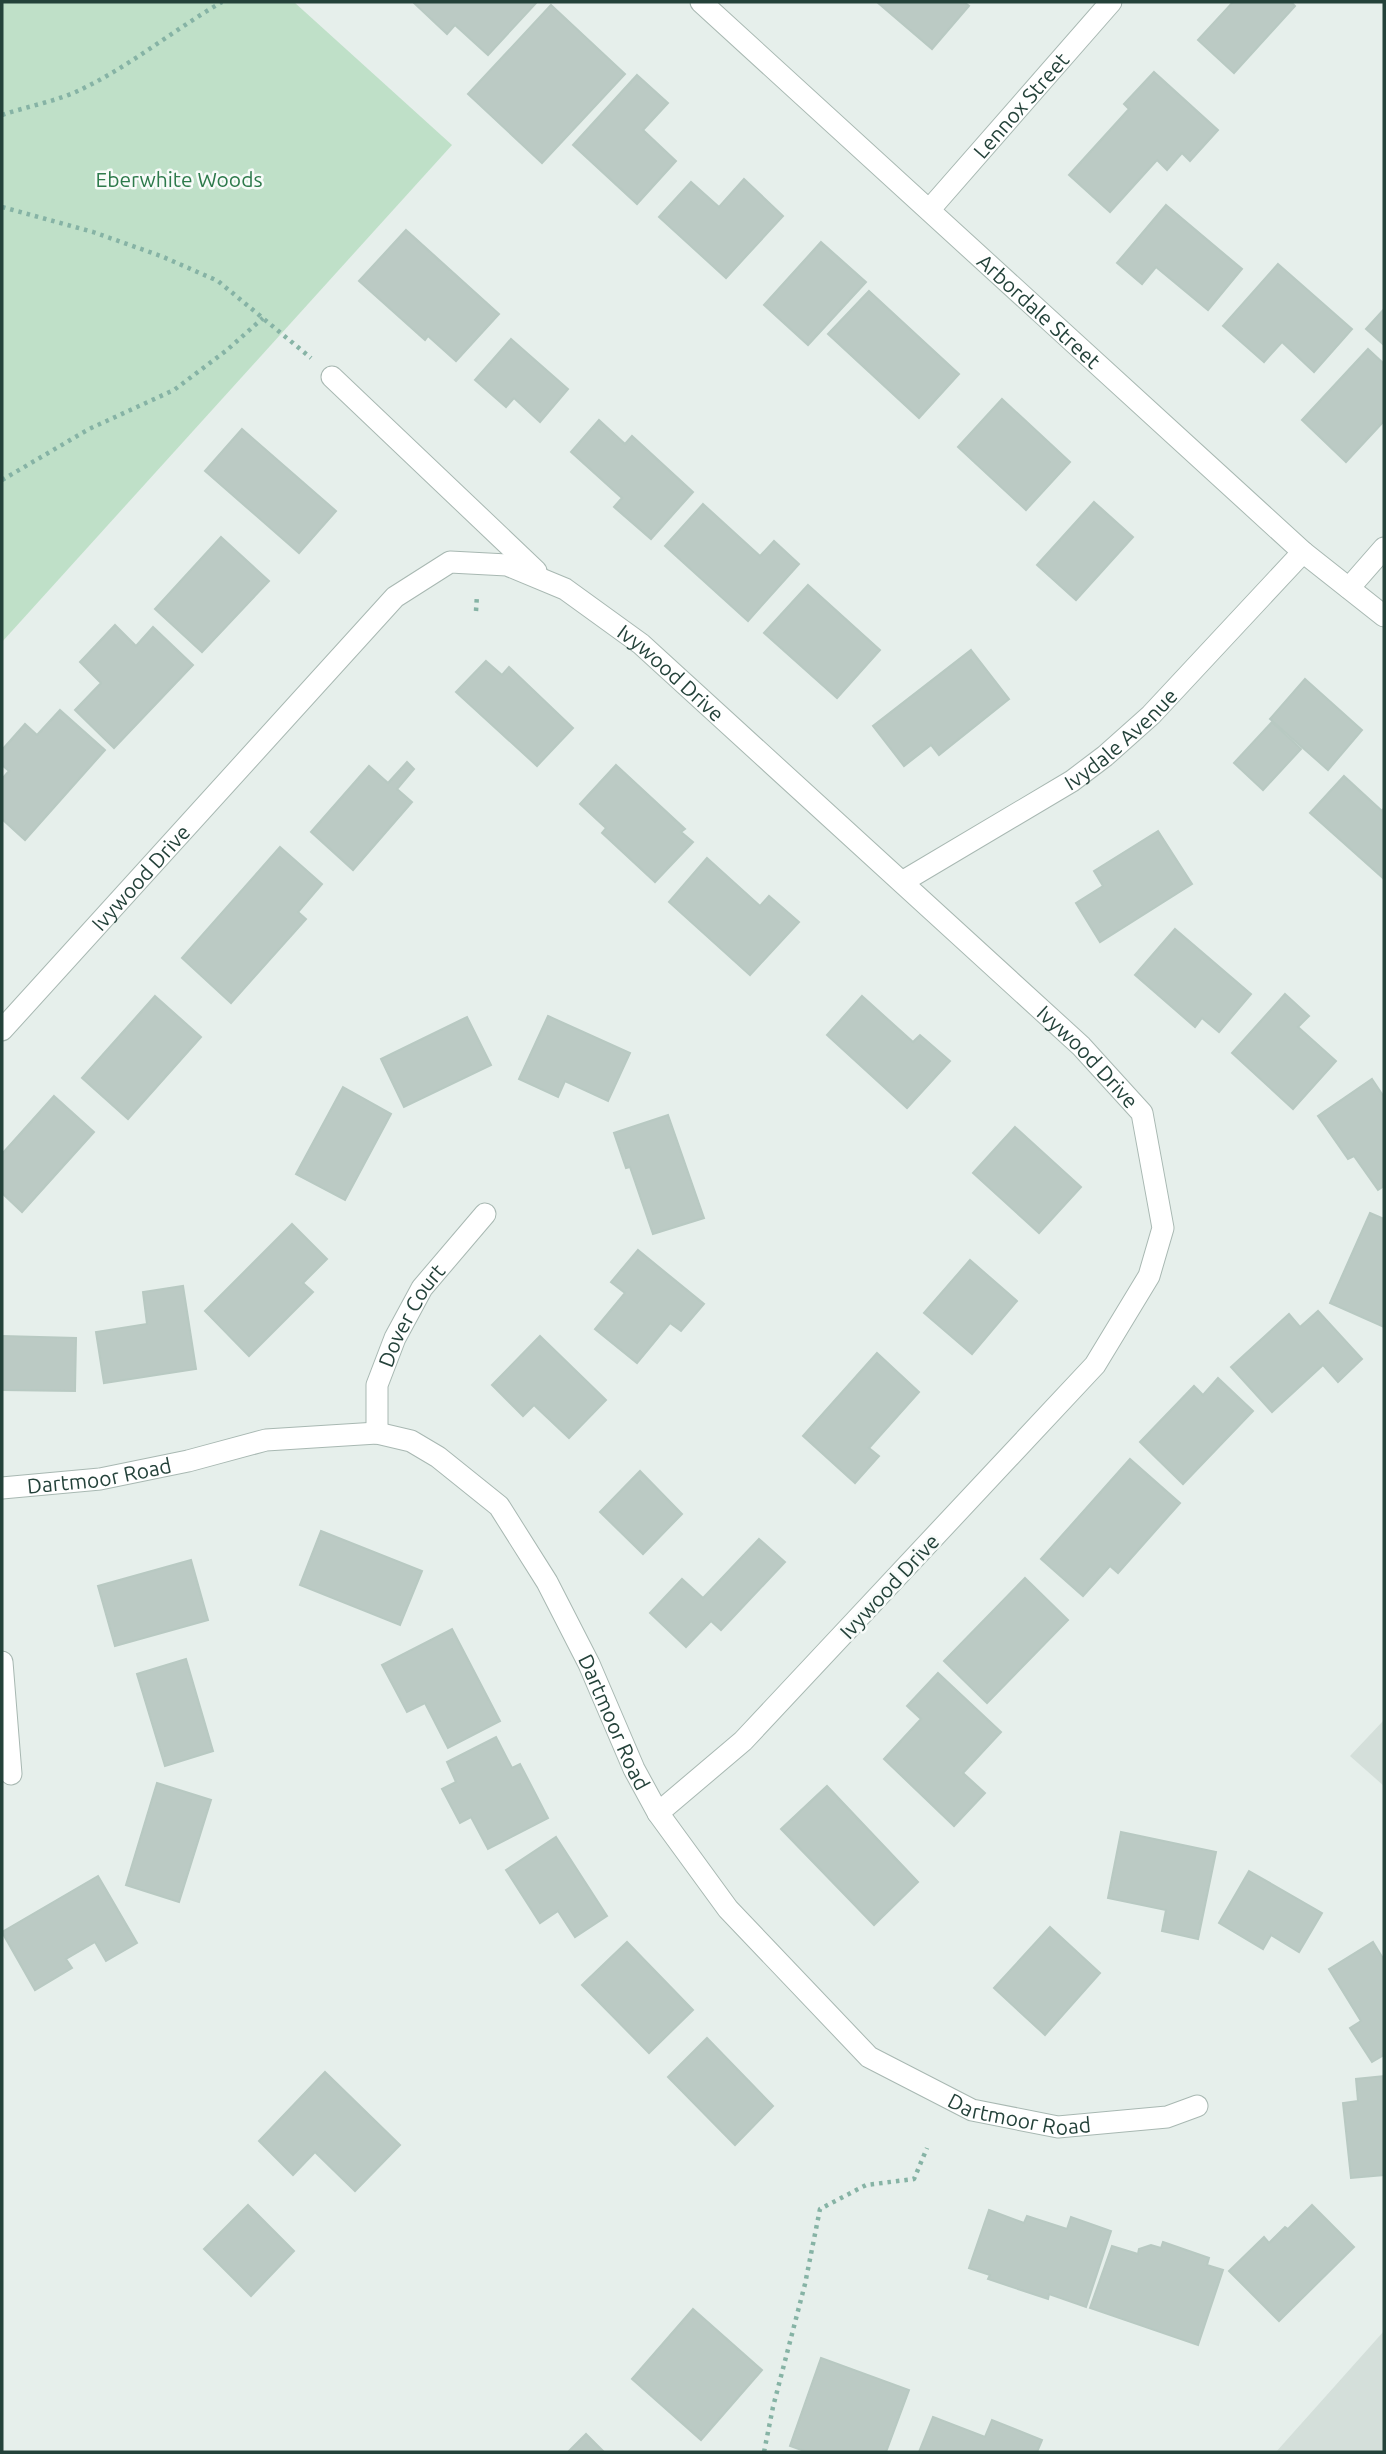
<svg xmlns="http://www.w3.org/2000/svg" width="1386" height="2454" viewBox="0 0 1386 2454" font-family="Ubuntu,sans-serif">
<rect width="100%" height="100%" fill="#e6efeb"/>
<g fill="#d4dfda">
<polygon points="1384,1720 1384,1786 1350,1756"/>
<polygon points="1384,2331 1384,2452 1276,2452"/>
</g>
<polygon fill="#bfe0c8" points="2,2 294,2 452,145 2,642"/>
<g fill="#bbcac4" stroke="#b8c9c2" stroke-width="2">
<polygon points="413,2 537,2 488,55 455,25 447,34"/>
<polygon points="877,2 964,2 969,6 932,49"/>
<polygon points="1233,2 1291,2 1295,6 1234,73 1198,40"/>
<polygon points="551,5 625,74 542,163 468,94"/>
<polygon points="1154,72 1218,130 1190,161 1182,153 1167,170 1157,160 1110,212 1069,175 1129,109 1124,104"/>
<polygon points="637,75 668,103 643,130 676,161 637,204 573,145"/>
<polygon points="744,179 783,216 726,278 659,217 691,182 719,207"/>
<polygon points="1166,205 1242,269 1208,310 1156,267 1142,284 1117,263"/>
<polygon points="406,230 499,314 456,361 428,336 425,340 359,281"/>
<polygon points="821,242 866,282 808,345 764,305"/>
<polygon points="1278,264 1352,329 1314,372 1282,342 1264,362 1223,326"/>
<polygon points="869,291 959,374 919,418 828,334"/>
<polygon points="1384,309 1384,345 1366,329"/>
<polygon points="511,339 568,389 540,422 514,398 506,407 475,380"/>
<polygon points="1368,349 1384,364 1384,421 1346,462 1302,420"/>
<polygon points="1002,399 1070,462 1026,510 958,447"/>
<polygon points="599,420 625,444 632,436 693,492 651,539 614,507 622,498 571,452"/>
<polygon points="242,429 336,511 299,553 205,471"/>
<polygon points="1094,502 1133,537 1076,600 1037,565"/>
<polygon points="703,504 760,556 774,541 799,564 748,621 665,546"/>
<polygon points="221,537 269,581 202,652 155,609"/>
<polygon points="808,585 880,650 837,698 764,633"/>
<polygon points="115,625 136,646 153,627 193,665 114,748 75,710 101,683 80,662"/>
<polygon points="971,650 1009,699 939,755 931,745 904,766 873,726"/>
<polygon points="486,661 502,675 509,667 573,728 537,766 456,692"/>
<polygon points="1305,679 1362,730 1328,770 1270,719"/>
<polygon points="60,710 105,750 25,840 2,819 2,779 9,771 2,765 2,750 25,724 37,735"/>
<polygon points="1272,722 1301,749 1263,790 1234,763"/>
<polygon points="407,762 414,769 397,789 412,802 353,870 311,832 369,766 388,783"/>
<polygon points="616,765 685,829 681,832 693,842 655,882 602,833 606,828 580,804"/>
<polygon points="1344,776 1382,811 1384,808 1384,879 1310,813"/>
<polygon points="1158,831 1192,884 1100,942 1076,903 1103,886 1094,871"/>
<polygon points="280,847 322,884 298,912 306,919 231,1003 182,958"/>
<polygon points="707,858 760,906 769,896 799,922 750,975 669,902"/>
<polygon points="1175,929 1251,994 1219,1032 1202,1018 1195,1027 1135,975"/>
<polygon points="1285,994 1309,1016 1298,1027 1336,1061 1293,1109 1232,1053"/>
<polygon points="155,996 201,1037 128,1119 82,1078"/>
<polygon points="862,996 913,1042 920,1035 950,1061 907,1108 827,1035"/>
<polygon points="548,1016 630,1053 608,1101 565,1081 558,1097 519,1079"/>
<polygon points="467,1017 491,1065 404,1107 381,1059"/>
<polygon points="1372,1079 1384,1097 1384,1186 1378,1190 1354,1156 1348,1159 1318,1116"/>
<polygon points="343,1087 391,1114 345,1200 296,1174"/>
<polygon points="54,1096 94,1132 22,1212 2,1193 2,1154"/>
<polygon points="668,1115 704,1218 653,1234 630,1167 626,1168 614,1133"/>
<polygon points="1015,1127 1081,1187 1039,1233 973,1173"/>
<polygon points="1370,1213 1384,1219 1384,1327 1330,1303"/>
<polygon points="292,1224 327,1259 303,1283 313,1292 249,1356 205,1311"/>
<polygon points="638,1250 704,1304 681,1331 670,1323 637,1363 595,1329 625,1293 611,1282"/>
<polygon points="970,1260 1017,1301 972,1354 924,1313"/>
<polygon points="183,1286 196,1369 104,1383 96,1332 147,1324 143,1292"/>
<polygon points="1318,1311 1362,1359 1338,1382 1323,1365 1272,1412 1231,1367 1289,1314 1300,1327"/>
<polygon points="2,1336 76,1338 75,1391 2,1390"/>
<polygon points="540,1336 606,1400 569,1438 534,1405 523,1416 492,1385"/>
<polygon points="877,1353 919,1392 869,1448 879,1456 855,1483 803,1436"/>
<polygon points="1218,1378 1253,1411 1183,1484 1140,1442 1194,1386 1203,1395"/>
<polygon points="1130,1459 1180,1503 1118,1573 1110,1566 1083,1596 1041,1559"/>
<polygon points="640,1471 682,1514 643,1554 600,1512"/>
<polygon points="321,1531 422,1571 400,1625 300,1585"/>
<polygon points="759,1539 785,1562 721,1630 711,1621 686,1647 650,1613 682,1579 703,1598"/>
<polygon points="191,1560 208,1620 115,1646 98,1586"/>
<polygon points="1025,1578 1068,1620 987,1703 944,1661"/>
<polygon points="452,1629 500,1721 448,1748 425,1703 407,1712 382,1665"/>
<polygon points="186,1659 213,1751 165,1766 137,1674"/>
<polygon points="938,1673 1001,1732 963,1773 985,1793 954,1826 884,1759 921,1719 907,1706"/>
<polygon points="496,1737 512,1768 520,1764 548,1818 488,1849 471,1817 460,1823 442,1789 456,1782 447,1762"/>
<polygon points="157,1783 211,1800 179,1902 126,1885"/>
<polygon points="827,1786 918,1882 874,1925 781,1829"/>
<polygon points="1121,1832 1216,1852 1198,1939 1162,1931 1166,1910 1108,1898"/>
<polygon points="556,1837 607,1916 575,1937 558,1911 540,1923 506,1870"/>
<polygon points="1249,1871 1322,1913 1299,1952 1271,1935 1263,1949 1219,1923"/>
<polygon points="98,1876 137,1943 106,1961 95,1942 66,1959 72,1968 35,1990 2,1932"/>
<polygon points="1050,1927 1100,1973 1045,2035 994,1988"/>
<polygon points="627,1942 693,2010 649,2053 582,1985"/>
<polygon points="1373,1942 1384,1960 1384,2055 1372,2062 1350,2028 1361,2021 1329,1969"/>
<polygon points="707,2038 773,2106 735,2145 668,2077"/>
<polygon points="325,2072 400,2145 355,2191 315,2152 293,2175 259,2141"/>
<polygon points="1384,2076 1384,2175 1351,2178 1343,2103 1358,2101 1356,2079"/>
<polygon points="248,2205 294,2251 251,2296 204,2249"/>
<polygon points="1312,2205 1354,2247 1279,2321 1229,2271 1264,2237 1269,2243 1285,2227 1288,2229"/>
<polygon points="989,2210 1024,2223 1027,2216 1067,2229 1071,2217 1111,2231 1086,2307 1049,2294 1048,2299 988,2279 990,2275 969,2268"/>
<polygon points="1163,2242 1209,2258 1207,2265 1223,2270 1198,2345 1090,2308 1112,2246 1138,2254 1139,2249 1151,2245 1161,2248"/>
<polygon points="693,2309 762,2370 701,2440 632,2379"/>
<polygon points="821,2358 909,2390 886,2452 807,2452 790,2446"/>
<polygon points="933,2417 985,2437 992,2420 1042,2440 1037,2452 919,2452"/>
<polygon points="586,2434 604,2452 568,2452"/>
</g>
<g fill="none" stroke-linecap="round" stroke-linejoin="round">
<defs>
<g id="minor">
<path id="s1" d="M701,2l602,550 81,64"/>
<path id="s2" d="M930,209l181,-207"/>
<polyline points="332,377 536,571"/>
<polyline points="1349,588 1384,548"/>
<path id="s3" d="M902,882l170,-101 33,-25 46,-41 152,-163"/>
<path id="s4" d="M2,1030l393,-433 55,-35 57,3 58,24 76,55 440,402 61,67 21,115 -14,48 -54,89 -352,376 -85,72"/>
<path id="s5" d="M377,1433v-48l18,-47 27,-50 63,-74"/>
<path id="s6" d="M2,1488l98,-9 88,-18 78,-21 111,-7 34,8 27,16 61,49 48,76 42,82 45,105 24,44 70,96 141,148 103,53 86,17 109,-10 30,-11"/>
<polyline points="2,1662 11,1774"/>
</g>
</defs>
<use href="#minor" stroke="#a8b8b2" stroke-width="23"/>
<g stroke="#86b3a5" stroke-width="4.5" stroke-dasharray="3.5 5" stroke-linecap="butt">
<path d="M2,115c26,-9 57,-14 82,-27 49,-24 91,-59 138,-86"/>
<polyline points="2,207 93,232 161,256 218,281 311,358"/>
<polyline points="2,480 89,429 174,390 227,350 263,318"/>
<polyline points="476,611 477,595"/>
<polyline points="764,2452 773,2407 805,2284 820,2209 866,2185 914,2179 927,2148"/>
</g>
<use href="#minor" stroke="#fff" stroke-width="21"/>
</g>
<g text-anchor="middle" dominant-baseline="central" stroke-width="5" stroke-linejoin="round" paint-order="stroke">
<g font-size="21" fill="#24423a" stroke="#f7fbf9">
<text stroke="none"><textPath href="#s2" startOffset="138">Lennox Street</textPath></text>
<text stroke="none"><textPath href="#s1" startOffset="458">Arbordale Street</textPath></text>
<text stroke="none"><textPath href="#s4" startOffset="905">Ivywood Drive</textPath></text>
<text stroke="none"><textPath href="#s3" startOffset="262">Ivydale Avenue</textPath></text>
<text stroke="none"><textPath href="#s4" startOffset="206">Ivywood Drive</textPath></text>
<text stroke="none"><textPath href="#s4" startOffset="1472">Ivywood Drive</textPath></text>
<text stroke="none"><textPath href="#s5" startOffset="126">Dover Court</textPath></text>
<text stroke="none"><textPath href="#s6" startOffset="98">Dartmoor Road</textPath></text>
<text transform="translate(889 1586) rotate(-47)">Ivywood Drive</text>
<text stroke="none"><textPath href="#s6" startOffset="770">Dartmoor Road</textPath></text>
<text stroke="none"><textPath href="#s6" startOffset="1358">Dartmoor Road</textPath></text>
</g>
<g font-size="21" fill="#2d7a4b" stroke="#f7fbf9">
<text x="179" y="179">Eberwhite Woods</text>
</g>
</g>
<rect width="1386" height="2454" fill="none" stroke="#24423a" stroke-width="7"/>
</svg>
